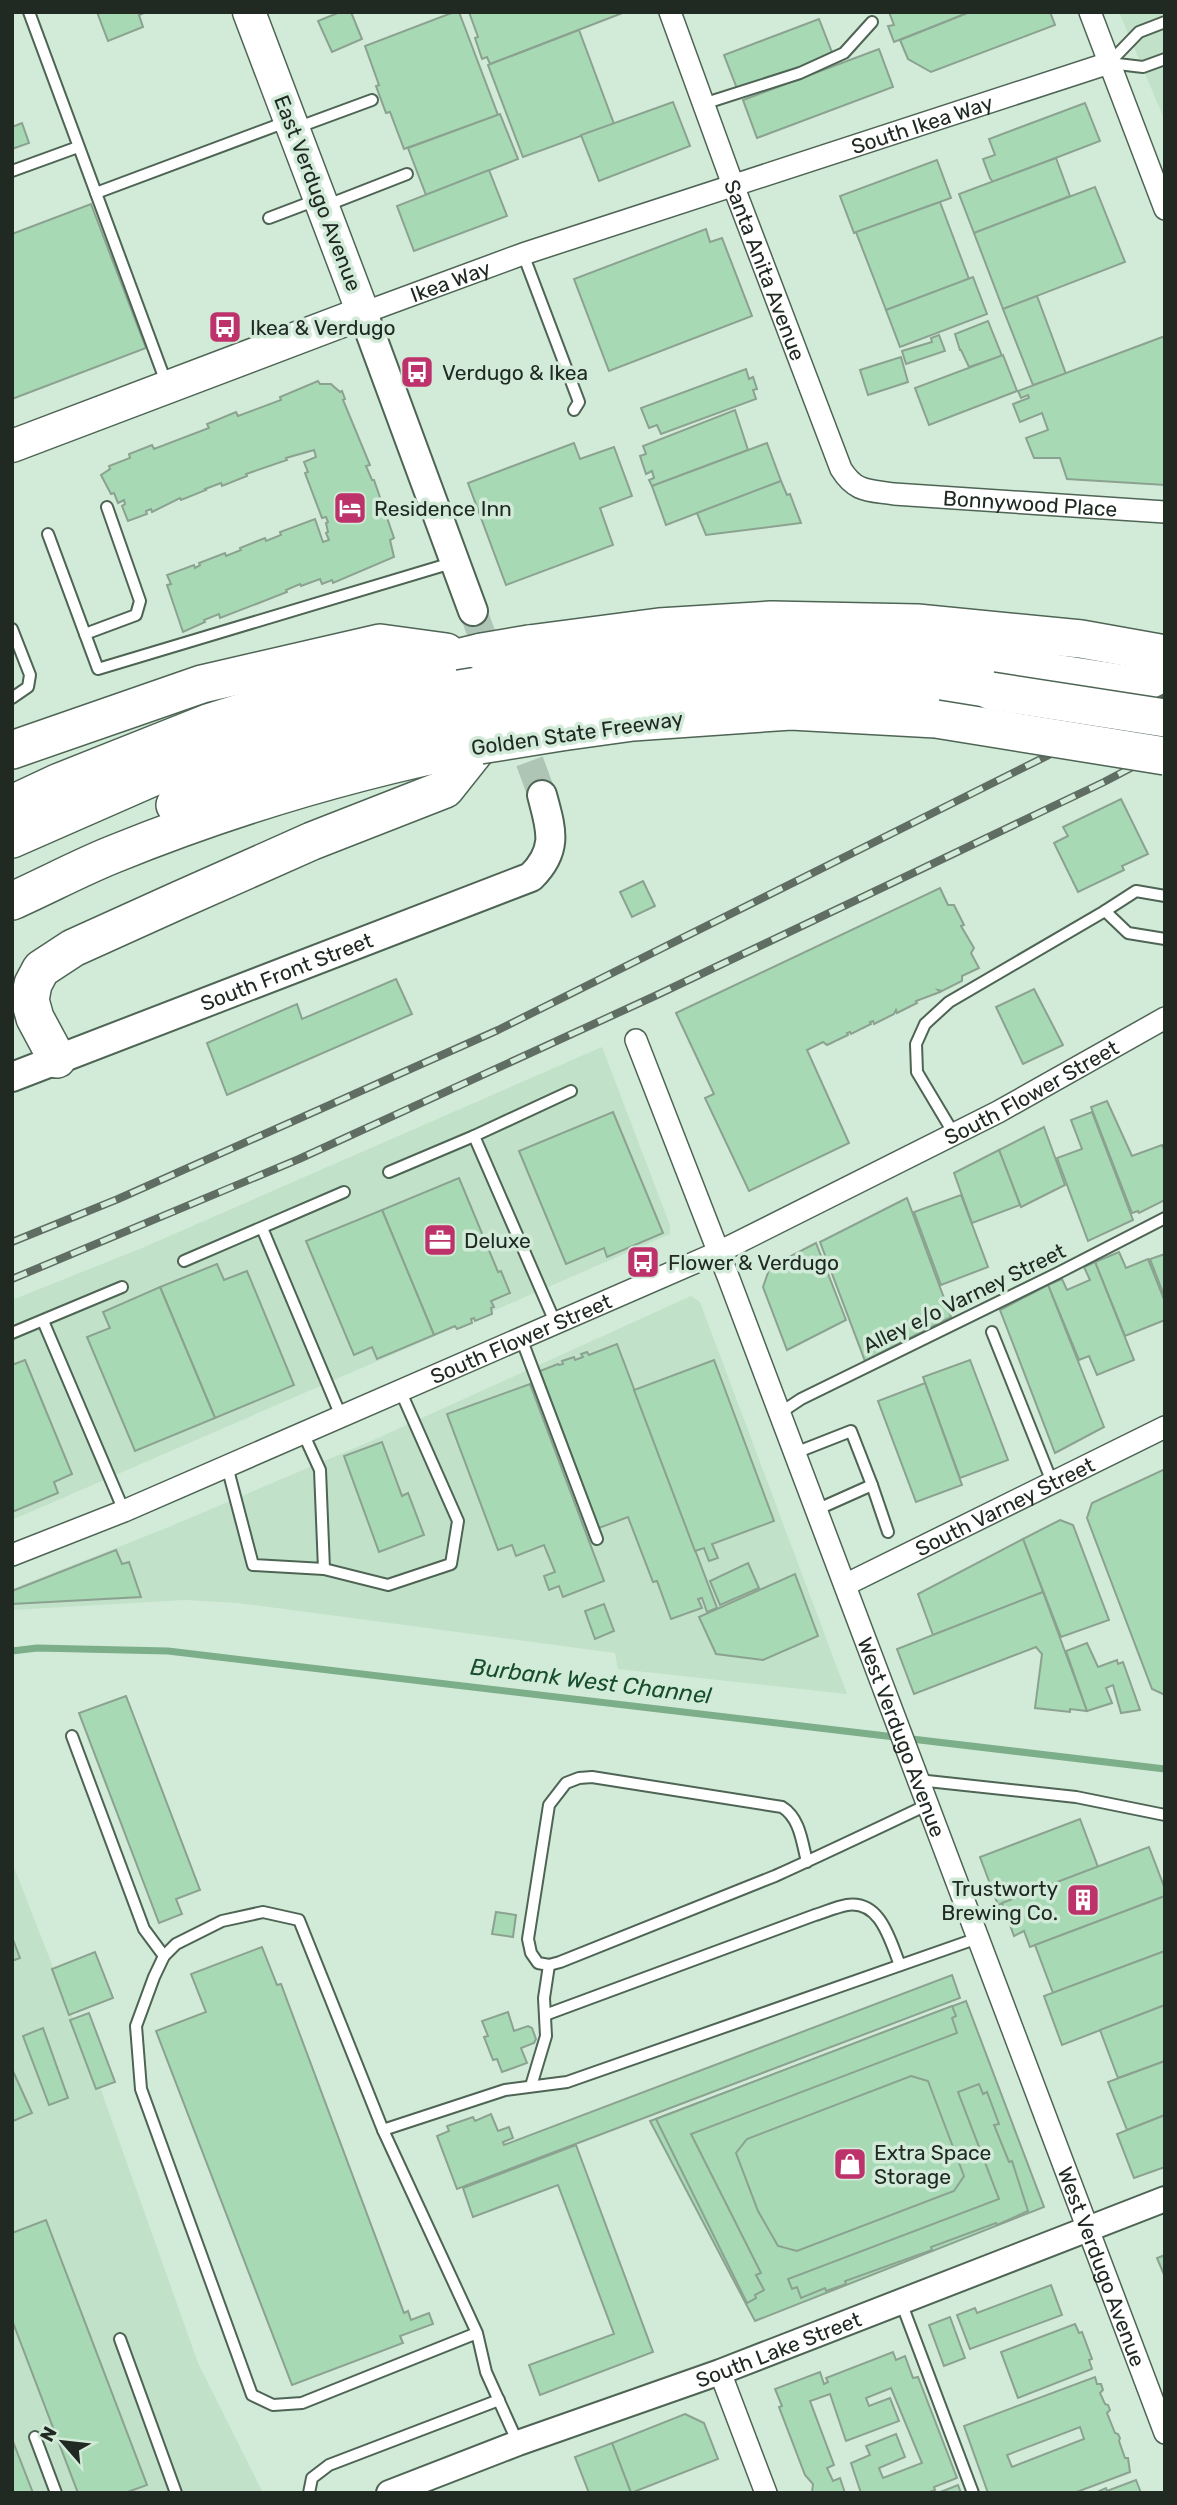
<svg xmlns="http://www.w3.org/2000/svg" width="1177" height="2505" viewBox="0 0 1177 2505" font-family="Rubik,sans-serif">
<rect width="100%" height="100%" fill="#d2ebd8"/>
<g fill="#c1e1c9">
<polygon points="1119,12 1165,12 1165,121"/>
<polygon points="602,1047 670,1225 670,1234 12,1520 12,1300 142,1248"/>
<polygon points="691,1296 700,1302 847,1694 618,1669 615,1653 238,1603 185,1600 12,1610 12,1589 164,1529 369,1442"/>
<polygon points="12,1862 101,2090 198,2363 263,2493 12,2493"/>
</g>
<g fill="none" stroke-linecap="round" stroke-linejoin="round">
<polyline stroke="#7dae8a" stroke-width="7" points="12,1651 37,1648 168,1651 1165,1769"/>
</g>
<g fill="#a7d9b4" stroke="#8ba290" stroke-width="2" fill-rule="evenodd">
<polygon points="97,12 146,12 139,15 143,27 108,41"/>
<polygon points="340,12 351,12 362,39 332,52 318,21"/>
<polygon points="454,12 459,12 498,115 404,149 390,112 386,113 376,86 379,85 365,46"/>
<polygon points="469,12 625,12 490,64 487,57 482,59 475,38 478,37"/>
<polygon points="889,12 970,12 894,42 888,26 894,25"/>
<polygon points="970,12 1050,12 1055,25 931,72 908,59 900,40"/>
<polygon points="819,19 833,55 738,91 724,55"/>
<polygon points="579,30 614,124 523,157 488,65"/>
<polygon points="879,49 893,87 757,138 743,100"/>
<polygon points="673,102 690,146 599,181 581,135"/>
<polygon points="1085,103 1100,141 993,182 990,178 983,159 995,155 989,139"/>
<polygon points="500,114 518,159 426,195 408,148"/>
<polygon points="22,123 29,143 12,149 12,127"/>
<polygon points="1056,158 1070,196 974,233 959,194"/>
<polygon points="937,160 951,198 854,233 840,196"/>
<polygon points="489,170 507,216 414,251 397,206"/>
<polygon points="1095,187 1125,262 1003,309 974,233"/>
<polygon points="940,202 969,279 886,310 856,232"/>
<polygon points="91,204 146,348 12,399 12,234"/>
<polygon points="706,229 710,242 722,238 752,316 609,371 574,279"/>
<polygon points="973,277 987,314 900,347 886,310"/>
<polygon points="1037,296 1066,374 1033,385 1003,309"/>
<polygon points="988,321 1002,356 969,367 961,350 960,350 955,334"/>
<polygon points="939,335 945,351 906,364 902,351 932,342 931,338"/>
<polygon points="1165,336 1165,485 1067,479 1060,458 1034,458 1026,438 1048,430 1042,413 1020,422 1013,404 1029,398 1028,395 1021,398 1018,391"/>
<polygon points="1003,355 1017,391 929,425 915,388"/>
<polygon points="901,357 908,382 868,395 860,370"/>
<polygon points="746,369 749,379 753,377 757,389 753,390 756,399 661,434 657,425 649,428 641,408"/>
<polygon points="318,381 320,384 331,384 340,392 342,391 345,399 343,400 370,465 366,466 372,480 374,480 394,538 390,540 394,557 333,583 332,580 322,584 320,579 301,586 300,584 286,590 287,592 220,618 219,614 204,620 205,622 183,632 167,585 171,584 167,575 194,565 195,568 200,565 199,563 225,553 226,556 241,550 240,548 265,538 266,541 281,535 280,532 315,519 323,542 329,540 326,533 328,532 326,523 328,522 326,517 322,518 305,473 308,472 304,462 316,457 314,450 286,458 287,460 246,474 247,476 222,486 221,483 205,489 206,490 181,500 180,498 152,512 151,509 146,511 147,514 128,521 122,506 125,504 124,500 118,503 114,493 111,494 101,475 110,469 109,466 130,458 129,454 152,445 154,449 209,428 207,424 236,412 238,416 281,400 280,397"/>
<polygon points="735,410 748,450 652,486 649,480 654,478 652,471 646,474 640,456 646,454 643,446"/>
<polygon points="574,443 580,459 614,447 632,496 600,508 613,545 506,585 468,483"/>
<polygon points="767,443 781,481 666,525 652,486"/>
<polygon points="781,481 787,495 790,494 801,523 706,535 697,513"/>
<polygon points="1121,799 1148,854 1122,866 1124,870 1078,892 1054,843 1068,836 1063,827"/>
<polygon points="643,881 655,906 632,917 620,892"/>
<polygon points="940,888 948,905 954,905 964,925 961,926 974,948 971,953 979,968 962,976 962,981 942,991 938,990 940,992 916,1001 917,1003 897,1013 896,1010 894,1014 874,1024 873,1021 870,1022 871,1024 851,1034 850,1032 847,1033 848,1035 827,1045 823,1042 807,1050 849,1143 749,1191 705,1098 714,1094 676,1013"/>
<polygon points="396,979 412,1014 227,1095 207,1043 297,1004 302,1019"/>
<polygon points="1034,989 1063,1045 1023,1064 996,1007"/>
<polygon points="1107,1101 1132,1156 1162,1145 1165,1151 1165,1200 1139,1213 1138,1211 1132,1213 1091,1107"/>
<polygon points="613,1112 663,1233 607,1257 604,1248 566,1264 519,1151"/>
<polygon points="1092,1112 1133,1220 1088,1241 1057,1158 1082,1149 1071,1120"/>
<polygon points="1044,1127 1065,1185 1021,1207 999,1150"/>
<polygon points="999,1150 1020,1205 972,1223 954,1173"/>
<polygon points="459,1178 498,1272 501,1271 510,1293 491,1301 494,1307 491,1308 492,1314 475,1321 474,1318 471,1319 472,1323 457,1329 455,1326 434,1335 382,1210"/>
<polygon points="961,1195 988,1267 941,1285 914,1212"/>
<polygon points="907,1198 951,1317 865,1361 820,1242"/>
<polygon points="382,1210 434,1335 377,1359 372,1347 354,1355 306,1241"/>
<polygon points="816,1243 846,1320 787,1350 763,1287 770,1267"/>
<polygon points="1119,1252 1126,1268 1148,1259 1165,1302 1165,1320 1125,1336 1095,1262"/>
<polygon points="1165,1254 1165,1298 1150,1259"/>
<polygon points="1095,1262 1134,1360 1097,1375 1089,1356 1079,1360 1048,1285 1062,1279 1067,1290 1090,1280 1084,1267"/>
<polygon points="217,1264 224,1280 247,1271 294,1385 215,1418 160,1287"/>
<polygon points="1048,1285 1104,1427 1055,1453 1000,1310"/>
<polygon points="160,1287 215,1418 135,1451 87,1337 110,1328 103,1312"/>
<polygon points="617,1344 717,1608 707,1612 702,1598 698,1599 702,1608 671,1619 657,1581 653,1582 628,1517 599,1528 540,1371 558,1364 559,1365 563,1364 562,1361 574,1357 575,1360 583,1357 581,1354 587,1352 589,1355"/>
<polygon points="25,1360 72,1474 54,1482 58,1493 12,1512 12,1365"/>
<polygon points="714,1360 774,1521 712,1544 718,1558 709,1561 704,1548 695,1551 634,1390"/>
<polygon points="970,1360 1008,1460 960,1478 923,1377"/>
<polygon points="925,1383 962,1485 916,1502 878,1401"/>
<polygon points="530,1384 604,1581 563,1597 559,1586 549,1590 544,1576 555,1572 544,1545 516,1556 512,1545 498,1550 447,1414"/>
<polygon points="382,1442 402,1496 408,1493 424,1535 379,1552 344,1456"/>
<polygon points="1165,1469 1165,1695 1152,1689 1087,1518 1092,1503"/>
<polygon points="1060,1520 1073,1525 1109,1620 1061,1637 1023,1539"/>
<polygon points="1023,1539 1043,1592 933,1635 918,1594"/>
<polygon points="116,1550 122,1564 129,1562 141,1597 12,1604 12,1591"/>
<polygon points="748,1563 759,1588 720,1605 710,1581"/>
<polygon points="795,1574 818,1636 763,1660 716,1654 699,1617"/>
<polygon points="1043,1592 1087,1711 1070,1709 1070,1712 1035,1708 1042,1654 1036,1647 914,1694 897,1649"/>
<polygon points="604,1604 614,1631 595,1639 585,1611"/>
<polygon points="1087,1643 1098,1667 1117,1660 1118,1664 1123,1662 1140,1710 1121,1713 1113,1685 1106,1688 1112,1703 1087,1711 1066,1651"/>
<polygon points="126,1696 200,1890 176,1899 182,1914 159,1923 79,1713"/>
<polygon points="1080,1819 1098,1867 998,1905 980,1857"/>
<polygon points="1149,1847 1165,1889 1165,1896 1030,1947 1024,1931 1014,1936 1002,1903"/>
<polygon points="1165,1896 1165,1951 1053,1993 1035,1945"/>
<polygon points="496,1912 516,1915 513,1937 492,1934"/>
<polygon points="12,1937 20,1958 12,1961"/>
<polygon points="262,1947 277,1985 281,1984 404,2313 408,2311 411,2320 429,2313 433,2324 400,2336 403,2343 292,2385 156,2031 206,2012 191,1974"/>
<polygon points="1165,1951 1165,2005 1062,2045 1044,1996"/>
<polygon points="95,1952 113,1998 69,2015 52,1969"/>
<polygon points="952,1975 960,1998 457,2189 437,2136 449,2131 447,2126 473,2117 475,2121 491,2114 498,2131 509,2127 513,2138 503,2142 504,2145"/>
<polygon points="966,2001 1044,2207 755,2321 650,2121"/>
<polygon points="1165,2005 1165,2061 1118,2078 1100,2030"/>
<polygon points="952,2006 956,2016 952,2018 957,2033 691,2134 761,2273 756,2275 764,2290 755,2295 756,2298 747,2303 656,2119"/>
<polygon points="508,2012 514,2031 528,2026 532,2028 536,2039 534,2043 521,2048 527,2063 502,2072 497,2059 493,2060 484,2037 488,2036 482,2021"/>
<polygon points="89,2013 115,2082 96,2089 70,2020"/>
<polygon points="43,2028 68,2098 49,2105 23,2036"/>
<polygon points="1165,2061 1165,2115 1127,2130 1108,2082"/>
<polygon points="12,2069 32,2113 13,2121 12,2120"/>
<polygon points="911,2076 928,2081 964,2176 954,2191 797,2251 778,2246 758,2211 736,2153 747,2139"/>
<polygon points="979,2084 983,2094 987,2092 999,2124 994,2125 1009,2162 1012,2161 1028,2211 997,2225 996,2223 931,2247 932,2250 845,2281 846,2284 826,2291 825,2288 801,2298 797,2287 792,2289 788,2279 999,2199 958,2092"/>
<polygon points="1165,2115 1165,2167 1134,2178 1117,2134"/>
<polygon points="576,2145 653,2352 540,2395 529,2365 614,2334 558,2185 473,2217 463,2188"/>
<polygon points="46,2220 147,2485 125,2493 78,2493 12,2320 12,2233"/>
<polygon points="1165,2255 1165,2277 1157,2258"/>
<polygon points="1051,2285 1062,2315 970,2349 957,2315 975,2308 977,2313"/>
<polygon points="950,2317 965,2358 944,2366 929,2325"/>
<polygon points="1075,2324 1079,2333 1082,2332 1092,2359 1089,2360 1092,2369 1018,2398 1001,2352"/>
<polygon points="893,2352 896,2360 905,2356 913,2378 918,2377 957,2478 934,2487 935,2490 927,2493 861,2493 851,2463 870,2455 866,2446 896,2434 905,2457 879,2468 883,2478 922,2463 891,2388 866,2398 869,2406 890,2398 899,2421 846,2441 830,2394 810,2401 834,2465 827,2468 833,2481 840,2478 845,2493 812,2493 813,2484 805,2475 779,2407 782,2406 775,2389 820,2372 824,2384 828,2382 826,2378"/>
<path d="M1095,2377l2,7h4l2,6 -3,3 5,11 3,1 2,5 -3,3 8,20 3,1 2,4 -1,3 6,17h3l2,14 -56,21h-86l-24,-67zM1080,2427l4,12 -72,28 -5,-12z"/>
<polygon points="685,2414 704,2423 718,2459 631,2493 612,2443"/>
<polygon points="12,2439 33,2493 12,2493"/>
<polygon points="612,2443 631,2493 589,2493 575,2457"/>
<polygon points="1136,2480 1141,2493 1095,2493 1106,2488 1107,2491"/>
<polygon points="958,2485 961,2493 938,2493"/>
</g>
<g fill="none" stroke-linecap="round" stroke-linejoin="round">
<g stroke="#aec4b4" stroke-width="28" stroke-dasharray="28 14" stroke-linecap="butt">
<polyline points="473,611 494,668"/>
<polyline points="515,722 542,795"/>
</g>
<defs>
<g id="service">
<polyline points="29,12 167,385"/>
<polyline points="1109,63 1139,32 1165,22"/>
<polyline points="1109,63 1143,67 1165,59"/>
<polyline points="703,104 800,73 844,53 872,22"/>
<polyline points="296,128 372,100"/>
<polyline points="12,171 78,147"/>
<polyline points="96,193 286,122"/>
<polyline points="325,206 407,174"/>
<polyline points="269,218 319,199"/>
<polyline points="523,254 579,402 574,410"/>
<polyline points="48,534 98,669 455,562"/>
<polyline points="12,629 30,675 28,687 12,698"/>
<polyline points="85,634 136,615 140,601 107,507"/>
<polyline points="1165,896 1136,891 1105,911 1128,933 1165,939"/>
<polyline points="954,1134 917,1072 916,1044 925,1024 949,1002 1105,911"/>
<polyline points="389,1172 474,1136"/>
<polyline points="262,1228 341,1416"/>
<polyline points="184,1261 344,1192"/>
<polyline points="43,1321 124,1511"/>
<polyline points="555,1322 474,1136 571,1091"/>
<polyline points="992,1332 1052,1482"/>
<polyline points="12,1333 122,1287"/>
<polyline points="521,1338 597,1539"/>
<polyline points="780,1413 801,1399 1058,1273 1165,1218"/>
<polyline points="303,1433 320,1470 324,1569"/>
<polyline points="795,1453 851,1431 872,1485 816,1510"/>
<polyline points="227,1466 253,1565 324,1569 388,1585 451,1564 458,1521 400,1390"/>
<polyline points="872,1485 888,1532"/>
<polyline points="72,1736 144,1929 164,1956"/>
<polyline points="918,1780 1076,1797 1165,1815"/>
<path d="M807,1862c-5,-20 -7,-44 -25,-55l-190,-30 -13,1 -13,5 -17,22 -21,134 3,14 7,10 11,2 11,-3 215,-86c51,-23 101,-47 152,-71"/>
<path d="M545,2015l270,-100c10,-3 21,-8 32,-10 34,-5 43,36 53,60"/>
<polyline points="531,2086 546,2036 544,1998 549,1965"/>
<polyline points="383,2130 505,2090 567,2082 978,1938"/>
<polyline points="901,2302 973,2493"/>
<polyline points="477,2333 302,2403 273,2405 252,2395 141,2089 136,2026 154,1977 164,1956 176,1944 222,1921 263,1912 299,1920 383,2130 477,2333 486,2372 518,2443"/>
<polyline points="120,2339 176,2493"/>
<polyline points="35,2437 56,2493"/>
<polyline points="309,2493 312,2478 329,2465 499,2400"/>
</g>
<g id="minor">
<path id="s1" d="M670,12l63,173 108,284c15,24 28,21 53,25l271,18"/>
<polyline points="1090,12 1165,209"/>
<path id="s2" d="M363,313l160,-59 586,-191"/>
<path id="s3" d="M636,1040l93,239 436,1154"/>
<path id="s4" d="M12,1555l112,-44 595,-259 279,-140 167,-94"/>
<path id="s5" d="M845,1585l320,-158"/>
<polyline points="720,2372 766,2493"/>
</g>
<g id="tertiary">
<path id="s6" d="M389,2493l129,-50 202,-71 445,-173"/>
</g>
<g id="secondary">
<polyline points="363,313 473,611"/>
<path id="s7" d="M12,1077l519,-200c28,-28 20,-48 11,-82"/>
</g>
<polyline id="primary" points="12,446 363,313 249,12"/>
<g id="motorway">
<polyline points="529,644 659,627 771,620 917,623 1081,639 1165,654"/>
<polyline points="540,676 597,667 728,656 847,654 963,659 1165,690"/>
<path d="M552,705c67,-9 135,-19 203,-21 79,-3 158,1 236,7"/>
<polyline points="561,732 633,722 791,711 936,719"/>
<polyline points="12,750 202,684 380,643 446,652"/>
<polyline points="12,804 57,783 208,723 278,701 482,652"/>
<polyline points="175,805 238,780 353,745 462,723"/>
<polyline points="12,839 151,778 280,735 365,711 459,689"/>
<path d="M12,901c34,-15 67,-33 102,-47 118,-48 241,-84 366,-109"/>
<polyline points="57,1059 35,1018 30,1000 33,984 41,969 73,948 177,901 312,841 445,789 480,745"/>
</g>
</defs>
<use href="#service" stroke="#4e6454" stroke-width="14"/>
<use href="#minor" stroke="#4e6454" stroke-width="24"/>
<use href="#tertiary" stroke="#4e6454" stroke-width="28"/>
<use href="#secondary" stroke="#4e6454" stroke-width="32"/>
<use href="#primary" stroke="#4e6454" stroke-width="35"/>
<use href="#motorway" stroke="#4e6454" stroke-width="40"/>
<use href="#service" stroke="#fff" stroke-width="10"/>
<use href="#minor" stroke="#fff" stroke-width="21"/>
<use href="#tertiary" stroke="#fff" stroke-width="24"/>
<use href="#secondary" stroke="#fff" stroke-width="28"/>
<use href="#primary" stroke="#fff" stroke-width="32"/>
<use href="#motorway" stroke="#fff" stroke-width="37"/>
<defs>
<g id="rail">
<polyline points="12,1242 118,1199 498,1030 1165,697"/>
<polyline points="12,1279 299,1159 657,995 1104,782 1165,750"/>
</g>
</defs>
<use href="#rail" stroke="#5f6d62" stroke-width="8"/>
<use href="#rail" stroke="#d2ebd8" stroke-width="5" stroke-dasharray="16" stroke-linecap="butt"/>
<defs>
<g id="motorway-bridge">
<polyline points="482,652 529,644"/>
<polyline points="459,689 540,676"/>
<polyline points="991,691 1165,718"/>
<polyline points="936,719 1165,756"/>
<polyline points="471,721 552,705"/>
<polyline points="480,745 561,732"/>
</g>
</defs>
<use href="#motorway-bridge" stroke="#4e6454" stroke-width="40" stroke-linecap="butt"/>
<use href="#motorway-bridge" stroke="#fff" stroke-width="37"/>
</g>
<defs>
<symbol id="bus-square" viewBox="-11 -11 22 22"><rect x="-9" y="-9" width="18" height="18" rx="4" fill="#bd326a" stroke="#d2ebd8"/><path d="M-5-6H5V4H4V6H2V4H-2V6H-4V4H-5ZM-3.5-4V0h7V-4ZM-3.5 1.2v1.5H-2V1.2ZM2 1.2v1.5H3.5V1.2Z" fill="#fff"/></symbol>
<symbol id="hotel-square" viewBox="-11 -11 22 22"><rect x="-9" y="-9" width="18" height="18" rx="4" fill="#bd326a" stroke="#d2ebd8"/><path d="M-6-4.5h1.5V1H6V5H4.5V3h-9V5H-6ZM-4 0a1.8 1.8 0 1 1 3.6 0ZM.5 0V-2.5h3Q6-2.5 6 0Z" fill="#fff"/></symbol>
<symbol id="office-square" viewBox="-11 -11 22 22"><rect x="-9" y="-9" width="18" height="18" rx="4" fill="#bd326a" stroke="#d2ebd8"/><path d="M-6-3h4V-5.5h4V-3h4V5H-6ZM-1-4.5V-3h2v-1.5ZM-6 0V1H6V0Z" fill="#fff"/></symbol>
<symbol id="building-square" viewBox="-11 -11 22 22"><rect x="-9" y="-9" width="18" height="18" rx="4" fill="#bd326a" stroke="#d2ebd8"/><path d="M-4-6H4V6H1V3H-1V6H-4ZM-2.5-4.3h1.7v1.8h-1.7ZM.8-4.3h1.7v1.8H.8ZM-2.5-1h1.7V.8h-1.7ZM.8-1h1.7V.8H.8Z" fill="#fff"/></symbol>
<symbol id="shop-square" viewBox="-11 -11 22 22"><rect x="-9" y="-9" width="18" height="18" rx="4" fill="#bd326a" stroke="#d2ebd8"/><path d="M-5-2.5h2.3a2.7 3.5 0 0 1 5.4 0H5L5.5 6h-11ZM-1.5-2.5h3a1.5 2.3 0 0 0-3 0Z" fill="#fff"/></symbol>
</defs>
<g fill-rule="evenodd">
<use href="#bus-square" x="206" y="308" width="38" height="38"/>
<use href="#bus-square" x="398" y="353" width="38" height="38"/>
<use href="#hotel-square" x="331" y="489" width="38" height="38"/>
<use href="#office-square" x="421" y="1221" width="38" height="38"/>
<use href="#bus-square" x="624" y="1243" width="38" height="38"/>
<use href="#building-square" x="1064" y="1881" width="38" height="38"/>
<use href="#shop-square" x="831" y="2145" width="38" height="38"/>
</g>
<g text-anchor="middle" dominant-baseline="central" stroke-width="7" stroke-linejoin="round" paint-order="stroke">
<g font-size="21" fill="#202922" stroke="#d2ebd8">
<text stroke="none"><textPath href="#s2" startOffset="590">South Ikea Way</textPath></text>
<text transform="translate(318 193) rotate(69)">East Verdugo Avenue</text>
<text stroke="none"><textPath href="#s1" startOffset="275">Santa Anita Avenue</textPath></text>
<text stroke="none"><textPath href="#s2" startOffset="93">Ikea Way</textPath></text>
<text stroke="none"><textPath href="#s1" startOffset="686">Bonnywood Place</textPath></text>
<text transform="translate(577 733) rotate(-8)">Golden State Freeway</text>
<text stroke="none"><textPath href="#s7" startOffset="294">South Front Street</textPath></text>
<text stroke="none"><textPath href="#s4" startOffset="1120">South Flower Street</textPath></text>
<text transform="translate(964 1298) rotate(-26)">Alley e/o Varney Street</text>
<text stroke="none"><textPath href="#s4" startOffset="553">South Flower Street</textPath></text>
<text stroke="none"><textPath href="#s5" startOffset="178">South Varney Street</textPath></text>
<text stroke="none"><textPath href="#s3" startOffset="746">West Verdugo Avenue</textPath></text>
<text stroke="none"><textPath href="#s3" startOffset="1312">West Verdugo Avenue</textPath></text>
<text stroke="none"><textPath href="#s6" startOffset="415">South Lake Street</textPath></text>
</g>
<g font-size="21" fill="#202922" stroke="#d2ebd8" text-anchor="start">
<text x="250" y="327">Ikea &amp; Verdugo</text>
<text x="442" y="372">Verdugo &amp; Ikea</text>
<text x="374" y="508">Residence Inn</text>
<text x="464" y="1240">Deluxe</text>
<text x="668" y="1262">Flower &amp; Verdugo</text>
<text x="1058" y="1888" text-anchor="end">Trustworty<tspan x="1058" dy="24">Brewing Co.</tspan></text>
<text x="874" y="2152">Extra Space<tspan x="874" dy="24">Storage</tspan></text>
</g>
<g font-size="23" font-style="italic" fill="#164e2b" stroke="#d2ebd8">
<text transform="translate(591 1681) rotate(7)">Burbank West Channel</text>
</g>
</g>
<rect width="1177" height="2505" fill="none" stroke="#202922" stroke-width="28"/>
<g transform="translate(63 2442) rotate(298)" stroke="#d2ebd8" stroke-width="5" paint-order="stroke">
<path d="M0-5L12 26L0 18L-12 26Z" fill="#202922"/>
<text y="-10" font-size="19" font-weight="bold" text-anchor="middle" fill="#202922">N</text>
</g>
</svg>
